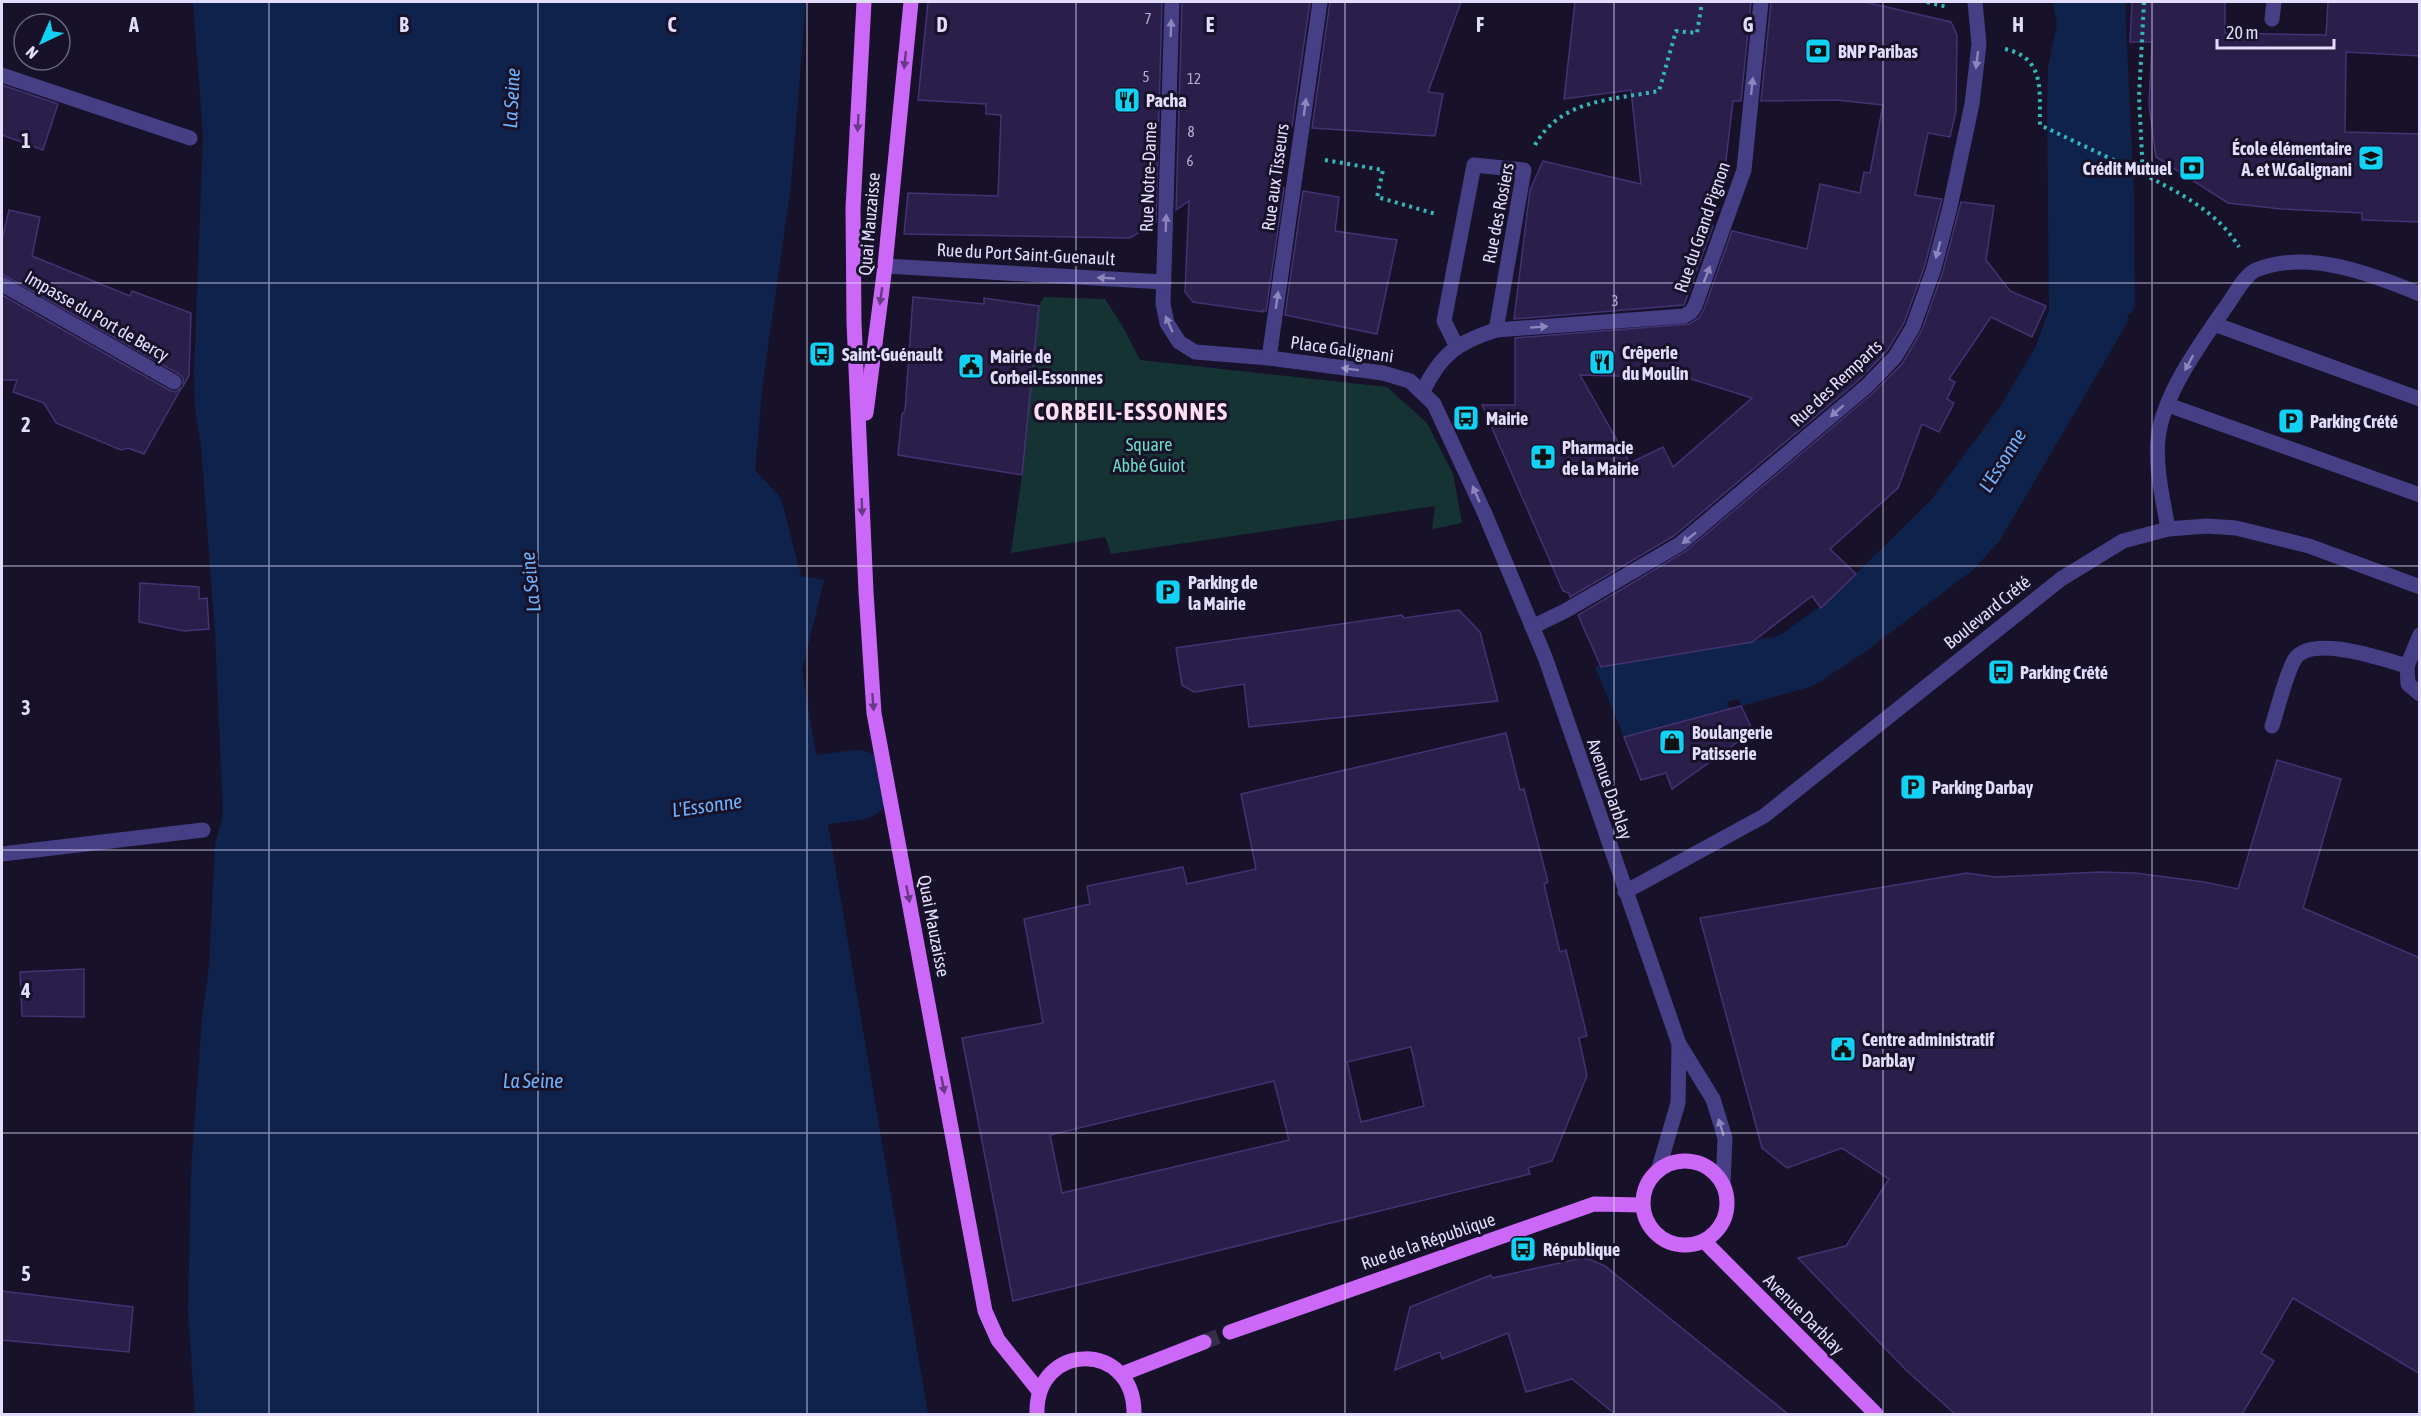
<svg xmlns="http://www.w3.org/2000/svg" width="2421" height="1416" viewBox="0 0 2421 1416" font-family="'Asap Condensed',sans-serif">
<rect width="100%" height="100%" fill="#171229"/>
<polygon fill="#153333" points="1044,297 1105,299 1123,327 1140,360 1387,387 1427,423 1453,474 1462,523 1432,529 1435,506 1111,554 1105,537 1011,553 1022,475 1039,306"/>
<g fill="#0f224b">
<polygon points="193,2 806,2 791,186 763,382 755,470 781,498 801,576 824,580 802,671 928,1414 195,1414 188,1312 191,1172 202,1018 209,966 215,844 223,814 215,634 201,446 195,409 194,372 203,136"/>
<polygon points="2053,2 2125,2 2134,195 2135,308 2127,317 2129,320 2000,540 1973,570 1862,654 1813,686 1742,706 1738,699 1727,702 1730,709 1624,737 1595,667 1779,636 1831,598 1931,500 2000,407 2035,348 2049,310 2047,107 2048,67 2057,24"/>
</g>
<g fill="none" stroke-linecap="round" stroke-linejoin="round">
<polyline stroke="#0f224b" stroke-width="70" points="727,802 857,785"/>
</g>
<g fill="#2a1f4a" stroke="#433274" stroke-width="1.5" fill-rule="evenodd">
<polygon points="928,2 1162,2 1156,222 1130,238 904,234 908,193 998,196 1001,115 986,114 986,104 918,100"/>
<polygon points="1182,2 1310,2 1292,126 1288,126 1280,187 1284,188 1266,311 1263,310 1263,312 1193,302 1185,292 1189,201 1176,210"/>
<polygon points="1330,2 1461,2 1428,92 1443,94 1435,136 1312,128"/>
<polygon points="1575,2 1751,2 1741,101 1733,101 1725,168 1710,205 1718,208 1709,225 1713,226 1684,305 1514,319 1530,190 1543,161 1641,184 1631,90 1564,99"/>
<path d="M1771,2h94l86,20 6,13 -1,76 -6,26 -22,-4 -13,62 27,4 -17,66 -21,58 -17,28 -27,28 -186,157 -104,61 -1,-4 -6,-2 -81,-186h33v-67l174,-14 10,-6 5,-9 28,-78 75,18 13,-65 40,9 4,-21 6,1 13,-68 -46,-5 -76,1zM1580,375l108,3 64,20 -79,69 -10,-20 -33,16z"/>
<polygon points="2132,2 2225,2 2225,33 2326,35 2328,2 2420,2 2420,56 2346,52 2345,132 2420,134 2420,222 2362,220 2362,213 2281,209 2228,203 2156,157 2149,105 2152,42 2130,42"/>
<polygon points="2,85 58,104 43,150 2,135"/>
<polygon points="1303,191 1339,197 1335,231 1397,240 1377,334 1285,315"/>
<polygon points="1961,202 1994,206 1986,260 2010,291 2046,306 2032,337 1991,317 1949,379 1955,382 1947,399 1954,403 1939,432 1922,424 1898,488 1830,549 1856,574 1821,608 1812,596 1752,642 1601,667 1578,615 1686,551 1873,393 1902,364 1922,330 1943,271"/>
<polygon points="9,210 40,217 32,256 130,296 132,291 191,313 189,376 183,386 183,378 179,374 2,274 2,240"/>
<polygon points="2,295 169,390 175,392 182,387 144,454 128,448 121,450 56,423 44,403 13,392 17,380 2,380"/>
<polygon points="913,297 984,304 984,298 1039,306 1022,475 898,455 902,414 905,411"/>
<polygon points="140,583 199,587 199,599 207,598 209,629 184,631 139,622"/>
<polygon points="1459,610 1480,632 1498,701 1249,727 1244,684 1194,692 1182,685 1176,648 1402,615 1404,618"/>
<polygon points="1741,706 1753,731 1672,789 1666,773 1641,780 1624,737"/>
<path d="M1506,733l14,57 4,-1 24,93 -4,2 16,68 6,-2 21,86 -8,2 8,38 -35,85 -24,7 2,6 -517,127 -51,-263 81,-15 -19,-104 66,-15 -3,-18 96,-19 4,17 69,-15 -15,-75zM1411,1047l13,59 -63,16 -14,-60zM1274,1081l15,59 -227,53 -12,-58z"/>
<polygon points="2277,760 2341,779 2303,908 2420,958 2420,1374 2293,1298 2261,1353 2274,1361 2242,1414 1955,1414 1906,1370 1798,1258 1846,1246 1889,1179 1842,1148 1787,1168 1762,1148 1700,918 1967,873 1995,877 2100,872 2135,873 2204,882 2238,889"/>
<polygon points="84,969 84,1017 22,1016 20,972"/>
<polygon points="1582,1258 1591,1260 1605,1266 1788,1414 1615,1414 1572,1379 1526,1392 1508,1333 1442,1359 1440,1352 1395,1370 1410,1307 1491,1275 1492,1278"/>
<polygon points="2,1291 133,1307 129,1352 2,1340"/>
</g>
<g fill="none" stroke-linecap="round" stroke-linejoin="round">
<polyline stroke="#353049" stroke-width="15" stroke-dasharray="15 8" stroke-linecap="butt" points="1204,1342 1230,1332"/>
<g stroke="#36b7b7" stroke-width="4" stroke-dasharray="3 4.5" stroke-linecap="butt">
<polyline points="1927,2 1947,7"/>
<path d="M2144,2l-5,95 4,77c35,18 75,38 96,73"/>
<path d="M2005,49c41,9 34,43 35,76l103,49"/>
<path d="M1535,145c26,-46 77,-45 124,-54l17,-60 21,2 5,-31"/>
<polyline points="1325,160 1383,170 1377,197 1436,214"/>
</g>
<g stroke="#463f86" stroke-width="15">
<polyline points="1172,2 1163,304 1167,323 1179,342 1195,352 1269,358 1383,373 1410,381 1434,404 1485,514 1545,657 1679,1044 1713,1099 1725,1138 1723,1185"/>
<polyline points="2272,19 2274,2"/>
<polyline points="2,75 190,138"/>
<polyline points="885,266 1164,282"/>
<polyline points="2,284 174,382"/>
<polyline points="2214,324 2420,399"/>
<polyline points="1457,347 1444,321 1474,165 1524,170 1496,330"/>
<polyline points="1269,358 1320,2"/>
<path d="M1423,391c18,-37 35,-49 73,-61l188,-14 7,-4 4,-6 49,-136 17,-168"/>
<polyline points="2168,405 2420,495"/>
<path d="M2168,529c-5,-30 -13,-61 -10,-91 5,-45 47,-101 72,-137 6,-9 16,-27 26,-31 51,-21 116,4 164,24"/>
<polyline points="1532,627 1565,611 1680,544 1867,386 1895,357 1913,327 1934,268 1950,207 1972,104 1979,44 1975,2"/>
<polyline points="2420,635 2407,666 2408,684 2420,694"/>
<path d="M2272,726c5,-15 15,-56 23,-67 17,-25 87,0 112,7"/>
<polyline points="2,854 203,830"/>
<polyline points="1625,892 1764,816 2061,579 2123,541 2168,529 2207,526 2236,528 2309,546 2420,587"/>
<polyline points="1658,1171 1678,1103 1679,1044"/>
</g>
<g stroke="#cb68f8" stroke-width="15">
<polyline points="864,2 853,208 854,323 866,592 874,713 985,1311 998,1340 1039,1391"/>
<polyline points="866,413 885,266 911,2"/>
<circle cx="1685" cy="1203" r="42"/>
<polyline points="1704,1241 1876,1414"/>
<polyline points="1230,1332 1594,1204 1642,1205"/>
<polyline points="1122,1374 1204,1342"/>
<path d="M1037,1414c-2,-73 98,-74 97,0"/>
</g>
</g>
<defs><path id="oneway-solid" d="M-6-.8H1V-3.2L6.5 0L1 3.2V.8H-6Z" transform="scale(1.5)"/></defs>
<g fill="#8c86bc">
<use href="#oneway-solid" transform="translate(1171 28) rotate(-88)"/>
<use href="#oneway-solid" transform="translate(1977 60) rotate(97)"/>
<use href="#oneway-solid" transform="translate(1752 86) rotate(-84)"/>
<use href="#oneway-solid" transform="translate(1305 107) rotate(-82)"/>
<use href="#oneway-solid" transform="translate(1166 223) rotate(-88)"/>
<use href="#oneway-solid" transform="translate(1938 250) rotate(105)"/>
<use href="#oneway-solid" transform="translate(1707 274) rotate(-69)"/>
<use href="#oneway-solid" transform="translate(1106 278) rotate(-177)"/>
<use href="#oneway-solid" transform="translate(1277 300) rotate(-82)"/>
<use href="#oneway-solid" transform="translate(1169 324) rotate(-114)"/>
<use href="#oneway-solid" transform="translate(1539 327) rotate(-4)"/>
<use href="#oneway-solid" transform="translate(2189 363) rotate(118)"/>
<use href="#oneway-solid" transform="translate(1350 369) rotate(-173)"/>
<use href="#oneway-solid" transform="translate(1837 411) rotate(139)"/>
<use href="#oneway-solid" transform="translate(1476 494) rotate(-114)"/>
<use href="#oneway-solid" transform="translate(1689 538) rotate(141)"/>
<use href="#oneway-solid" transform="translate(1721 1127) rotate(-107)"/>
</g>
<g fill="#683986">
<use href="#oneway-solid" transform="translate(905 60) rotate(96)"/>
<use href="#oneway-solid" transform="translate(858 123) rotate(93)"/>
<use href="#oneway-solid" transform="translate(881 296) rotate(98)"/>
<use href="#oneway-solid" transform="translate(862 507) rotate(88)"/>
<use href="#oneway-solid" transform="translate(873 702) rotate(86)"/>
<use href="#oneway-solid" transform="translate(908 894) rotate(79)"/>
<use href="#oneway-solid" transform="translate(943 1085) rotate(79)"/>
</g>
<path fill="none" stroke="#e2dcfd" stroke-width="1.5" stroke-opacity="0.55" d="M269,2v1412M538,2v1412M807,2v1412M1076,2v1412M1345,2v1412M1614,2v1412M1883,2v1412M2152,2v1412M2,283h2418M2,566h2418M2,850h2418M2,1133h2418"/>
<defs>
<symbol id="bank-square" viewBox="-11 -11 22 22"><rect x="-9" y="-9" width="18" height="18" rx="4" fill="#11d1f5" stroke="#171229"/><path d="M-6-4H6V4H-6ZM0-2.3a2.3 2.3 0 1 0 0 4.6a2.3 2.3 0 1 0 0-4.6Z" fill="#111"/></symbol>
<symbol id="restaurant-square" viewBox="-11 -11 22 22"><rect x="-9" y="-9" width="18" height="18" rx="4" fill="#11d1f5" stroke="#171229"/><path d="M-5-6h1v4h1v-4h1v4h1v-4h1v5L-1.5 .5V6h-2V.5L-5-1ZM5-6V6H3V1.5H1.5Q1.5-4 5-6Z" fill="#111"/></symbol>
<symbol id="school-square" viewBox="-11 -11 22 22"><rect x="-9" y="-9" width="18" height="18" rx="4" fill="#11d1f5" stroke="#171229"/><path d="M0-5L7-2L0 1L-7-2ZM-4 1L0 2.5L4 1V4Q0 6-4 4Z" fill="#111"/></symbol>
<symbol id="bus-square" viewBox="-11 -11 22 22"><rect x="-9" y="-9" width="18" height="18" rx="4" fill="#11d1f5" stroke="#171229"/><path d="M-5-6H5V4H4V6H2V4H-2V6H-4V4H-5ZM-3.5-4V0h7V-4ZM-3.5 1.2v1.5H-2V1.2ZM2 1.2v1.5H3.5V1.2Z" fill="#111"/></symbol>
<symbol id="civic-square" viewBox="-11 -11 22 22"><rect x="-9" y="-9" width="18" height="18" rx="4" fill="#11d1f5" stroke="#171229"/><path d="M-.6-6.5H3V-4.5H.6V-3L4-1V1h2V6H-6V1h2V-1L-.6-3ZM-1.2 2.5V6h2.4V2.5Z" fill="#111"/></symbol>
<symbol id="parking-square" viewBox="-11 -11 22 22"><rect x="-9" y="-9" width="18" height="18" rx="4" fill="#11d1f5" stroke="#171229"/><path d="M-3.5-5.5H1a3.5 3.5 0 0 1 0 7H-1V5.5H-3.5ZM-1-3.4V-.6H.8a1.4 1.4 0 0 0 0-2.8Z" fill="#111"/></symbol>
<symbol id="pharmacy-square" viewBox="-11 -11 22 22"><rect x="-9" y="-9" width="18" height="18" rx="4" fill="#11d1f5" stroke="#171229"/><path d="M-2-6h4v4h4v4h-4v4h-4v-4h-4v-4h4Z" fill="#111"/></symbol>
<symbol id="shop-square" viewBox="-11 -11 22 22"><rect x="-9" y="-9" width="18" height="18" rx="4" fill="#11d1f5" stroke="#171229"/><path d="M-5-2.5h2.3a2.7 3.5 0 0 1 5.4 0H5L5.5 6h-11ZM-1.5-2.5h3a1.5 2.3 0 0 0-3 0Z" fill="#111"/></symbol>
</defs>
<g fill-rule="evenodd">
<use href="#bank-square" x="1803" y="36" width="30" height="30"/>
<use href="#restaurant-square" x="1112" y="85" width="30" height="30"/>
<use href="#school-square" x="2356" y="143" width="30" height="30"/>
<use href="#bank-square" x="2177" y="153" width="30" height="30"/>
<use href="#bus-square" x="807" y="339" width="30" height="30"/>
<use href="#restaurant-square" x="1587" y="347" width="30" height="30"/>
<use href="#civic-square" x="956" y="351" width="30" height="30"/>
<use href="#bus-square" x="1451" y="403" width="30" height="30"/>
<use href="#parking-square" x="2276" y="406" width="30" height="30"/>
<use href="#pharmacy-square" x="1528" y="442" width="30" height="30"/>
<use href="#parking-square" x="1153" y="577" width="30" height="30"/>
<use href="#bus-square" x="1986" y="657" width="30" height="30"/>
<use href="#shop-square" x="1657" y="727" width="30" height="30"/>
<use href="#parking-square" x="1898" y="772" width="30" height="30"/>
<use href="#civic-square" x="1828" y="1034" width="30" height="30"/>
<use href="#bus-square" x="1508" y="1234" width="30" height="30"/>
</g>
<g text-anchor="middle" dominant-baseline="central" stroke-width="6" stroke-linejoin="round" paint-order="stroke">
<g font-size="15" fill="#b4add0">
<text x="1148" y="18">7</text>
<text x="1146" y="76">5</text>
<text x="1194" y="78">12</text>
<text x="1191" y="131">8</text>
<text x="1190" y="160">6</text>
<text x="1615" y="300">3</text>
</g>
<g font-size="18" font-weight="bold" fill="#e2dcfd" stroke="#171229" text-anchor="start">
<text x="1838" y="51">BNP Paribas</text>
<text x="1146" y="100">Pacha</text>
<text x="2352" y="148" text-anchor="end">École élémentaire<tspan x="2352" dy="21">A. et W.Galignani</tspan></text>
<text x="2172" y="168" text-anchor="end">Crédit Mutuel</text>
<text x="1622" y="352">Crêperie<tspan x="1622" dy="21">du Moulin</tspan></text>
<text x="842" y="354">Saint-Guénault</text>
<text x="990" y="356">Mairie de<tspan x="990" dy="21">Corbeil-Essonnes</tspan></text>
<text x="1486" y="418">Mairie</text>
<text x="2310" y="421">Parking Crété</text>
<text x="1562" y="447">Pharmacie<tspan x="1562" dy="21">de la Mairie</tspan></text>
<text x="1188" y="582">Parking de<tspan x="1188" dy="21">la Mairie</tspan></text>
<text x="2020" y="672">Parking Crêté</text>
<text x="1692" y="732">Boulangerie<tspan x="1692" dy="21">Patisserie</tspan></text>
<text x="1932" y="787">Parking Darbay</text>
<text x="1862" y="1039">Centre administratif<tspan x="1862" dy="21">Darblay</tspan></text>
<text x="1543" y="1249">République</text>
</g>
<g font-size="18" fill="#e2dcfd" stroke="#171229">
<text transform="translate(1148 177) rotate(-88)">Rue Notre-Dame</text>
<text transform="translate(1275 177) rotate(-82)">Rue aux Tisseurs</text>
<text transform="translate(1498 213) rotate(-79)">Rue des Rosiers</text>
<text transform="translate(869 224) rotate(-85)">Quai Mauzaisse</text>
<text transform="translate(1702 227) rotate(-71)">Rue du Grand Pignon</text>
<text transform="translate(1026 254) rotate(3)">Rue du Port Saint-Guenault</text>
<text transform="translate(97 316) rotate(30)">Impasse du Port de Bercy</text>
<text transform="translate(1342 349) rotate(8)">Place Galignani</text>
<text transform="translate(1836 383) rotate(-43)">Rue des Remparts</text>
<text transform="translate(1987 612) rotate(-39)">Boulevard Crété</text>
<text transform="translate(1610 789) rotate(71)">Avenue Darblay</text>
<text transform="translate(934 926) rotate(79)">Quai Mauzaisse</text>
<text transform="translate(1428 1241) rotate(-19)">Rue de la République</text>
<text transform="translate(1804 1314) rotate(45)">Avenue Darblay</text>
</g>
<g font-size="18" fill="#69dcc6" stroke="#171229">
<text x="1149" y="444">Square<tspan x="1149" dy="21">Abbé Guiot</tspan></text>
</g>
<g font-size="20" font-style="italic" fill="#6eb1f9" stroke="#171229">
<text transform="translate(511 98) rotate(-87)">La Seine</text>
<text transform="translate(2002 460) rotate(-58)">L'Essonne</text>
<text transform="translate(530 582) rotate(-96)">La Seine</text>
<text transform="translate(707 805) rotate(-8)">L'Essonne</text>
<text x="533" y="1080">La Seine</text>
</g>
<g font-size="24" font-weight="bold" letter-spacing="1.5" fill="#fedef0" stroke="#171229">
<text x="1131" y="411">CORBEIL-ESSONNES</text>
</g>
</g>
<g font-size="20" text-anchor="middle" font-weight="bold" fill="#e2dcfd" stroke="#171229" stroke-width="6" stroke-linejoin="round" paint-order="stroke">
<text x="134" y="32">A</text>
<text x="404" y="32">B</text>
<text x="672" y="32">C</text>
<text x="942" y="32">D</text>
<text x="1210" y="32">E</text>
<text x="1480" y="32">F</text>
<text x="1748" y="32">G</text>
<text x="2018" y="32">H</text>
<text x="26" y="148">1</text>
<text x="26" y="432">2</text>
<text x="26" y="715">3</text>
<text x="26" y="998">4</text>
<text x="26" y="1281">5</text>
</g>
<rect width="2421" height="1416" fill="none" stroke="#e2dcfd" stroke-width="6"/>
<g transform="translate(42 42) rotate(224)"><circle r="28" fill="#171229" stroke="#68637e" stroke-width="1.5"/>
<path d="M0-4.5L10 22L0 15L-10 22Z" fill="#11d1f5"/>
<text y="-9" font-size="16" font-weight="bold" text-anchor="middle" fill="#e2dcfd">N</text>
</g>
<path d="M2217 39v9h117v-9" fill="none" stroke="#e2dcfd" stroke-width="3"/>
<text x="2226" y="39" font-size="18" fill="#e2dcfd" stroke="#171229" stroke-width="4.5" paint-order="stroke">20 m</text>
</svg>
